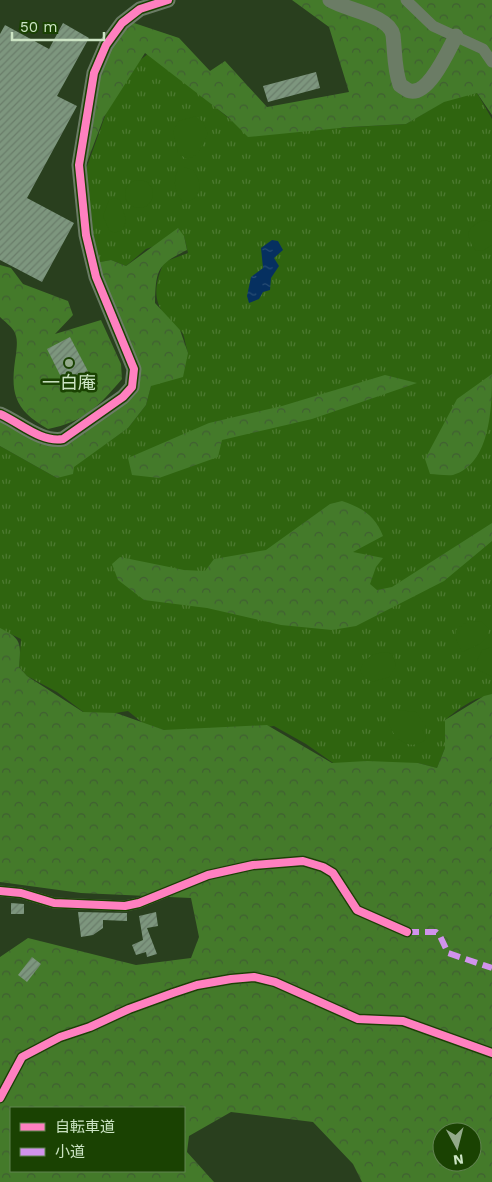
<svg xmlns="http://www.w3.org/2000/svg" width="492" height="1182" viewBox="0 0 492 1182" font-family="'Work Sans','Noto Sans JP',sans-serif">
<defs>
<pattern id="grass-tufts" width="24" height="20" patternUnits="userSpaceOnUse" patternTransform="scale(1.25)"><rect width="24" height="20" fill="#2f640f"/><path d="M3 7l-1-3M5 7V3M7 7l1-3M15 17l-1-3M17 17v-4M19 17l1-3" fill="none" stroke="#4c7a30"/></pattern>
<pattern id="forest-crowns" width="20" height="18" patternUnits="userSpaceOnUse" patternTransform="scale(1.25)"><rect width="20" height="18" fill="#447a2a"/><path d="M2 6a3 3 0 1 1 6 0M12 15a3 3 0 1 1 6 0" fill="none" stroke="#405f32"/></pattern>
<pattern id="water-ripples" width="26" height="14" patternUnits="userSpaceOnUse" patternTransform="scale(1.25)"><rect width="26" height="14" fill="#063060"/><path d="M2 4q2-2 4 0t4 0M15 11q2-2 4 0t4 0" fill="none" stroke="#294e75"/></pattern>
<pattern id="building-hatch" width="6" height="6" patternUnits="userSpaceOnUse" patternTransform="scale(1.25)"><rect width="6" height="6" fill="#7d967e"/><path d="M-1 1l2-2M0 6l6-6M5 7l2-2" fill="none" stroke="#6a7d6a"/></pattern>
</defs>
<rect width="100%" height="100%" fill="#293f1e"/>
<path fill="url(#grass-tufts)" d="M149,53l98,80 159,-9 47,-28 24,-3 15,26v577c-18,0 -33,13 -47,24v28l-8,20 -19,-5 -14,5 -68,-3 -30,-21 -32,-18 -42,5 -68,-1 -20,-6 -16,-13 -38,6 -33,-25 -30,-16 -8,-9 2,-28 -21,-10v-183l57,32 71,-50 18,-23 5,-19 37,-33c-2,-6 -3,-14 -5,-19 -5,-8 -12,-10 -17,-17 -15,-18 -10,-36 -2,-55l24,-9 -4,-17 -38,13 -20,17 -15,-6 -16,3 -15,-77 39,-109z"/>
<g fill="url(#forest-crowns)" fill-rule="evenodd">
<polygon points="292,0 492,0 492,115 477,93 444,102 406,124 350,127 248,137 228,117 145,53 104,117 86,165 94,73 131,22 179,38 210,71 225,61 267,107 349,92 329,27"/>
<path d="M178,228l6,8 3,14c-30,15 -31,19 -32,53l25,27 8,23 -5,24 -32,9 -5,19 -18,23 -54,39 -1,7 -16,4 -57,-32v-25l50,25 83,-49 7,-28 -45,-106 16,-3 15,6z"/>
<path d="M0,265l11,3 12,16 45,17 5,14 -18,19 46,-14 20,44 1,15c-23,27 -38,43 -74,50 -35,-20 -38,-37 -32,-75 1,-8 2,-16 -2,-23 -3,-5 -10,-10 -14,-14z"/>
<path d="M492,374c0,32 -1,90 -39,101 -7,1 -16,-1 -23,-1l-5,-15 32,-60z"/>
<polygon points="385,375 417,383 312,419 222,440 218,457 159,478 132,475 128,458 209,423 282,406"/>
<path d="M342,501c21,7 33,15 41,35l-30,16 30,6 -7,9 -6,17 7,6 15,-3 100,-64v18l-48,40 -88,45 -24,4 -51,-5 -74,-17 -63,-8 -26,-20 -6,-16 8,-7 64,13 21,1 9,-12 52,-9 64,-46z"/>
<path d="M0,628c22,11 21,15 19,39l8,9 56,36 33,1 48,17 103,-5 65,38 35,-2 51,2 19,5 8,-20v-28l39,-24 8,-2v488h-130l-9,-18 -40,-42 -82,-10 -42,24 -2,16 27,30h-214v-225l28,-19 108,27 55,-7 8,-21 -8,-39 -110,-5 -81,-11zM11,1108h173v63h-173zM442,1132h30v30h-30z"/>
</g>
<g fill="#2f640f">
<polygon points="196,116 203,122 208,134 198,153 188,160 178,153 173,131 179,121"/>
<path d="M184,167l9,3c10,15 10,27 -9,33 -9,-10 -12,-20 -6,-33z"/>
<circle cx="139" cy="194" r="14"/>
<polygon points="115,198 120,200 126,220 123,230 114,233 109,230 103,216 109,200"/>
<path d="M484,220l8,2v23l-8,5 -8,1c-11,-16 -11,-23 8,-31z"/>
<polygon points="469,620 482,622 489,629 488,636 480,644 462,652 456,639 456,630"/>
<polygon points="492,647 492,677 477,669 477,661 482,650"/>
<path d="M386,652l7,2 3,12 -7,11 -17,5 -8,-5 -4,-6c4,-14 13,-18 26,-19z"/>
<path d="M398,710l18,2 9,13 1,14c-17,16 -39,-5 -38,-24z"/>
</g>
<polygon fill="url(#water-ripples)" points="272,240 278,241 283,250 274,258 279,266 271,278 270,290 263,292 259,299 249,303 247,296 251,277 263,268 261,248"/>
<g fill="url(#building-hatch)">
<polygon points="63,23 89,38 57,96 77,106 27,198 74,223 42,282 0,260 0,34 5,25 49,49"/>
<polygon points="316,72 320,88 268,102 263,86"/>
<polygon points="70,337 91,377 67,389 47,349"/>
<polygon points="11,903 24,904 24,914 11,914"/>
<polygon points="78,912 127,913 127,921 103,920 103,928 93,935 81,937"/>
<polygon points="156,912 158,926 147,928 157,954 147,957 146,952 136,955 132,945 143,940 139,916"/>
<polygon points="32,957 41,964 27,982 18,975"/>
</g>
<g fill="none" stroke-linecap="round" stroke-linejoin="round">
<g stroke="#6b7c65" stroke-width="11">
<polyline points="406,0 433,26 483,49 492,62"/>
<polyline points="0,891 21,893 54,903 125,906 139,903 208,875 253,865 303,861 323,867 333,873 357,910 407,932"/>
<polyline points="0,1098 22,1057 60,1037 90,1027 129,1009 173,993 197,985 231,979 254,977 275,982 358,1019 403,1021 492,1053"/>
</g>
<g stroke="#6b7c65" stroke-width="15">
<path d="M330,0c16,10 59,15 63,35 2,17 1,33 7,50 3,2 7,5 10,6 19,4 38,-40 46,-55"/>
<path d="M0,414c19,8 41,29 63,25l60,-42 9,-10 2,-18 -38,-92 -10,-42 -7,-70 15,-92 12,-28 16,-22 18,-14 28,-9"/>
</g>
<polyline stroke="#d193ec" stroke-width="6" stroke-dasharray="12 6" stroke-linecap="butt" points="407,932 436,932 440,936 448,953 492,968"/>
<defs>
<g id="cycleway">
<path d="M0,414c19,8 41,29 63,25l60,-42 9,-10 2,-18 -38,-92 -10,-42 -7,-70 15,-92 12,-28 16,-22 18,-14 28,-9"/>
<polyline points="0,891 21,893 54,903 125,906 139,903 208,875 253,865 303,861 323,867 333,873 357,910 407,932"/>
<polyline points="0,1098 22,1057 60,1037 90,1027 129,1009 173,993 197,985 231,979 254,977 275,982 358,1019 403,1021 492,1053"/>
</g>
</defs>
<use href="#cycleway" stroke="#1a4202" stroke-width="11"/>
<use href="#cycleway" stroke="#ff80c0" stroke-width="8"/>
</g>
<circle fill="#93aa8a" stroke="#1a4202" stroke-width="2" cx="69" cy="363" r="5"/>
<g text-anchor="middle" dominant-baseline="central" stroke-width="5" stroke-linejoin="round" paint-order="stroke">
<g font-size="18" fill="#cce4c4" stroke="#1a4202">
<text x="69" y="382">一白庵</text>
</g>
</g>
<rect x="10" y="1107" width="175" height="65" fill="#1a4202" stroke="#618350"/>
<rect x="20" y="1123" width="25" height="8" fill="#ff80c0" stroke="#618350"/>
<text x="55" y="1132" font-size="15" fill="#cce4c4">自転車道</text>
<rect x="20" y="1148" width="25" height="8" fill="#d193ec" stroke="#618350"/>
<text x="55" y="1157" font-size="15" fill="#cce4c4">小道</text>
<g transform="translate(457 1147) rotate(173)"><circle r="24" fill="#1a4202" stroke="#618350"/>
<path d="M0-4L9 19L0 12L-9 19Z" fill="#93aa8a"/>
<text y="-8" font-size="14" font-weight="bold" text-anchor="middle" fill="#cce4c4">N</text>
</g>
<path d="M12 32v8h92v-8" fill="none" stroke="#cce4c4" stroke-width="2.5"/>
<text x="20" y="32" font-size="15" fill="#cce4c4" stroke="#1a4202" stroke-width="4" paint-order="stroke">50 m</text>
</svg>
